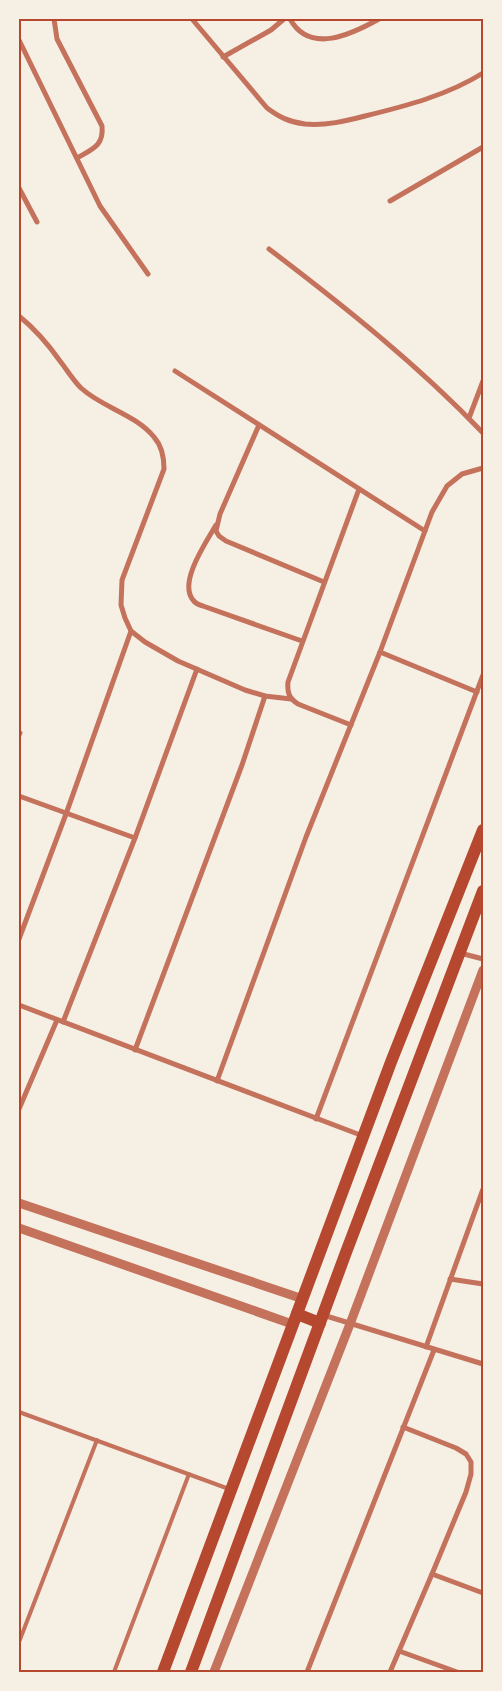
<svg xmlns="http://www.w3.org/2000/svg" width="502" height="1691" viewBox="0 0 502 1691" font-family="Mulish,sans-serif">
<rect width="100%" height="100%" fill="#f6efe4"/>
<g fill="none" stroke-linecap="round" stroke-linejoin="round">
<g stroke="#c5725c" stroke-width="4">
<polyline points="19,1412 229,1489"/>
<polyline points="19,1642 97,1440"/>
<polyline points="114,1672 189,1474"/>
</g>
<g stroke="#c5725c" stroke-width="5">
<path d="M54,19l3,20 45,87c2,20 -10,23 -25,32"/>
<path d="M192,19l75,89c12,9 22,14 38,16 20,2 41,-3 60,-8 41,-10 83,-21 118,-43"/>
<path d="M290,19c20,36 62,15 89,0"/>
<polyline points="19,40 100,206 148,274"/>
<polyline points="223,57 271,30 284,19"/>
<polyline points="19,188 37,222"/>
<polyline points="390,201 483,147"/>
<path d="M269,249c75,57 149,116 214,184"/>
<path d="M19,316c16,13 29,28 41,45 7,9 13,19 21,27 22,20 54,26 73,49 8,9 10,20 10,32l-42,111 -1,25 4,13 6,13 14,11 33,19 67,29 20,6 26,3"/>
<polyline points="175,371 425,531"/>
<polyline points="469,418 483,381"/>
<polyline points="259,425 220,514 216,531 219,536 226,541 324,582"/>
<path d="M216,525c-9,16 -38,57 -23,75 2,3 6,5 10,6l99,35"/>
<polyline points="380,652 477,692"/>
<path d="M351,725l-53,-21c-9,-6 -11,-11 -10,-22l71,-193"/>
<polyline points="19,735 20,733"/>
<polyline points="19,796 135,838"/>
<polyline points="19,939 66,814 131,631"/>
<polyline points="460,953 483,959"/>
<polyline points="19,1005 363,1136"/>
<polyline points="63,1022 135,838 197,669"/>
<polyline points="135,1050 242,765 265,696"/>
<polyline points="217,1081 306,837 380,652 432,512 447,486 462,474 483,468"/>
<polyline points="19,1109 57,1020"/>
<polyline points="316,1119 483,675"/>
<polyline points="450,1279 483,1284"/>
<polyline points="323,1315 483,1364"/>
<polyline points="426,1347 483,1189"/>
<polyline points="432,1574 483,1593"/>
<polyline points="399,1651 457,1672"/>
<polyline points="307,1672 434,1350"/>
<polyline points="390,1672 432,1574 466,1492 471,1474 471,1462 466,1454 456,1448 403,1427"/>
</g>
<g stroke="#c5725c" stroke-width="9">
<polyline points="19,1203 303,1299"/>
<polyline points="19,1228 292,1324"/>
<polyline points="214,1672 350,1324 483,970"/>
</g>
<g stroke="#b5482f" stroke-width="12">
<polyline points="297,1314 320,1323"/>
<polyline points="163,1672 391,1062 483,830"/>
<polyline points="191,1672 345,1255 483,891"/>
</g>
</g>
<rect width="502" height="1691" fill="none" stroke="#f6efe4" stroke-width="40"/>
<rect x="20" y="20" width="462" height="1651" fill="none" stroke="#b5482f" stroke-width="2"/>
</svg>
